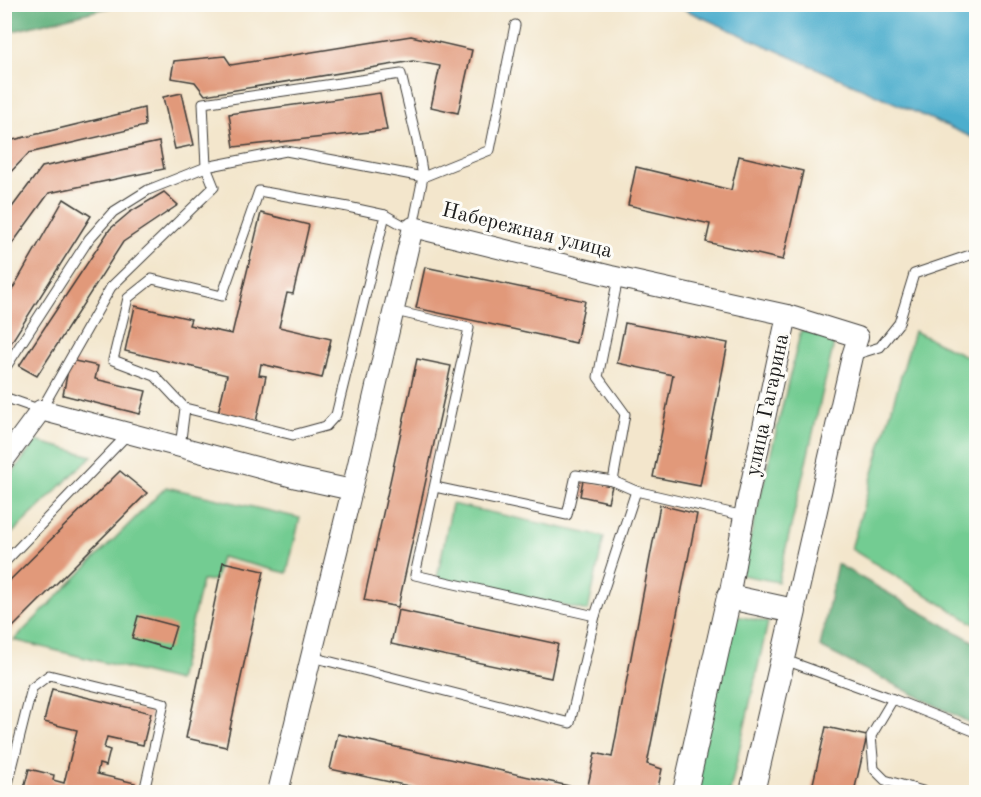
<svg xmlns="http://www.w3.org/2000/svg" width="981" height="797" viewBox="0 0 981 797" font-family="'Old Standard TT',serif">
<rect width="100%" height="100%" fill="#fdfcf7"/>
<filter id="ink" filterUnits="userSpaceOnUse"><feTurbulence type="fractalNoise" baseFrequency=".0167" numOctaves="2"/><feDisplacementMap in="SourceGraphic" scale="12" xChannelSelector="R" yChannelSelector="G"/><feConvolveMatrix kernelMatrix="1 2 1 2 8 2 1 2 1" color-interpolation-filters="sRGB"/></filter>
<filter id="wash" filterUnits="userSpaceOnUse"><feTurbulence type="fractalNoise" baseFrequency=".008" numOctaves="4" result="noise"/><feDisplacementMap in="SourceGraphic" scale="24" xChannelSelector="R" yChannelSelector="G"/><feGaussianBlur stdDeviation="1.35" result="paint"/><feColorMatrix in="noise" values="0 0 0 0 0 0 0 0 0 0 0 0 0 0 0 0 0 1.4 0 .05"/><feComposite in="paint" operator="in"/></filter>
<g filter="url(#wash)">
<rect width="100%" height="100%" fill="#f3e6cc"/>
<g fill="#73cc92" stroke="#487457" stroke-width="1.5">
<polygon points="801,330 835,339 778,582 741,575"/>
<polygon points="914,331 976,361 976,625 851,549"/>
<polygon points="36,441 92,456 5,540 5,483"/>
<polygon points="166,487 300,518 287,573 221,557 215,580 202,581 178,681 14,640"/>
<polygon points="452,504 604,537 588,611 437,578"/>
<polygon points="731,615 768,622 730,792 692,792"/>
</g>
<g fill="#5eb07c" stroke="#3d664c" stroke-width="1.5">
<polygon points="4,5 5,4 119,5 5,33"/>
<polygon points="837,564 976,643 976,726 820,647"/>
</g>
<polygon fill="#4eaecd" stroke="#356574" stroke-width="1.5" points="674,5 976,5 976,139 969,136"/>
<g id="blocks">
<g fill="#e1997a">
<polygon points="411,36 472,50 458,113 431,107 440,66 413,61 205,95 195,82 171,78 174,61 225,56 231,65"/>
<polygon points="182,93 194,145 175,149 163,97"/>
<polygon points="380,93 387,130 234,147 229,114"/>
<polygon points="144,108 145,126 29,153 4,179 4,148 13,140"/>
<polygon points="159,142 164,169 49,193 4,255 4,218 42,167"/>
<polygon points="739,156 803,171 783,260 706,242 710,224 628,205 636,167 731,190"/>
<polygon points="164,192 178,205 123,242 37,376 19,366 110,229 130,212"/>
<polygon points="64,199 91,216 4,354 4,304"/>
<polygon points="261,213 309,225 293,294 287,293 279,327 331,339 322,378 261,364 259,375 266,376 256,422 218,413 227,375 125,351 135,306 191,319 189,325 232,334"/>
<polygon points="425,267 585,301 576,343 416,308"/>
<polygon points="625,323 728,343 700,486 653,477 673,375 617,363"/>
<polygon points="417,359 451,366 398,607 364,600"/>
<polygon points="70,360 98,366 95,379 146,391 140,414 63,395"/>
<polygon points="120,471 147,493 4,636 4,586"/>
<polygon points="583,480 612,486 608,502 580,496"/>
<polygon points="660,505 697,514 647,764 662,769 657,792 436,792 330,769 338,734 587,790 595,753 612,757"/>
<polygon points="223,562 264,571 226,747 186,738"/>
<polygon points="398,610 558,644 551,678 391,644"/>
<polygon points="138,616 176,626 169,649 132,638"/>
<polygon points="52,689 151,713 143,745 107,737 104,748 110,750 106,766 99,764 97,774 135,783 133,792 23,792 29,769 54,775 53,780 64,783 77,730 44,722"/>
<polygon points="826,727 867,736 854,792 811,792"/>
</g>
</g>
</g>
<g filter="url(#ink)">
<use href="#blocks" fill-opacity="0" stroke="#3c3a36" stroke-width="1.5"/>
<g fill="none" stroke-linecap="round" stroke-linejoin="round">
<defs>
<g id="service">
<polyline points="395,311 469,328 415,575 595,616"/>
<polyline points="854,355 880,347 899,323 914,274 976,253"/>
<polyline points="4,370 89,239 113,212 148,190 206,167 286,151 423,177 413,227 401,224 385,215"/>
<polyline points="4,397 41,410 111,287 214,187 206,167 203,103 401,74 417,141 423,177 490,150 515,25"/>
<polyline points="180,447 185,408 293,435 326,426 336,415 385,215 348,207 259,191 222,296 152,279 128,298 113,360 155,376 185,408"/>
<polyline points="613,481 625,414 598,377 618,278"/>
<polyline points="435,487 567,515 576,475 613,481 636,491 744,516"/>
<polyline points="4,563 129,433"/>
<polyline points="312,657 570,723 595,616 636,491"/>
<polyline points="785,660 893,699 976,732"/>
<polyline points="893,699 871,736 874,769 885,780 926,792"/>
<polyline points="6,792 32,688 49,675 164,703 144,792"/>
</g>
<g id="minor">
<polyline points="4,460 41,410 297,478 352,490"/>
<polyline points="729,597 744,516 787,315"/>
<polyline points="278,792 352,490 413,227 611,276 787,315 858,337 852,356 794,611"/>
</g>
<polyline id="tertiary" points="685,792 729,597 794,611 752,792"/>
</defs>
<use href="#service" stroke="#3c3a36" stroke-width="11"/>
<use href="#minor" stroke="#3c3a36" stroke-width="22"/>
<use href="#tertiary" stroke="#3c3a36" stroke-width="26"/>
<use href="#service" stroke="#fff" stroke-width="9"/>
<use href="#minor" stroke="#fff" stroke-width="20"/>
<use href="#tertiary" stroke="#fff" stroke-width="24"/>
</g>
</g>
<g text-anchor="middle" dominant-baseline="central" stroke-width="6" stroke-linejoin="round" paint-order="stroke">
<g font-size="21" fill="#1c1c1c" stroke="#fdfcf7">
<text transform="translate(527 231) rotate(14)">Набережная улица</text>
<text transform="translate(768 405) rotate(-78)">улица Гагарина</text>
</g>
</g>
<rect width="981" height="797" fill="none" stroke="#fdfcf7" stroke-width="24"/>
</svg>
